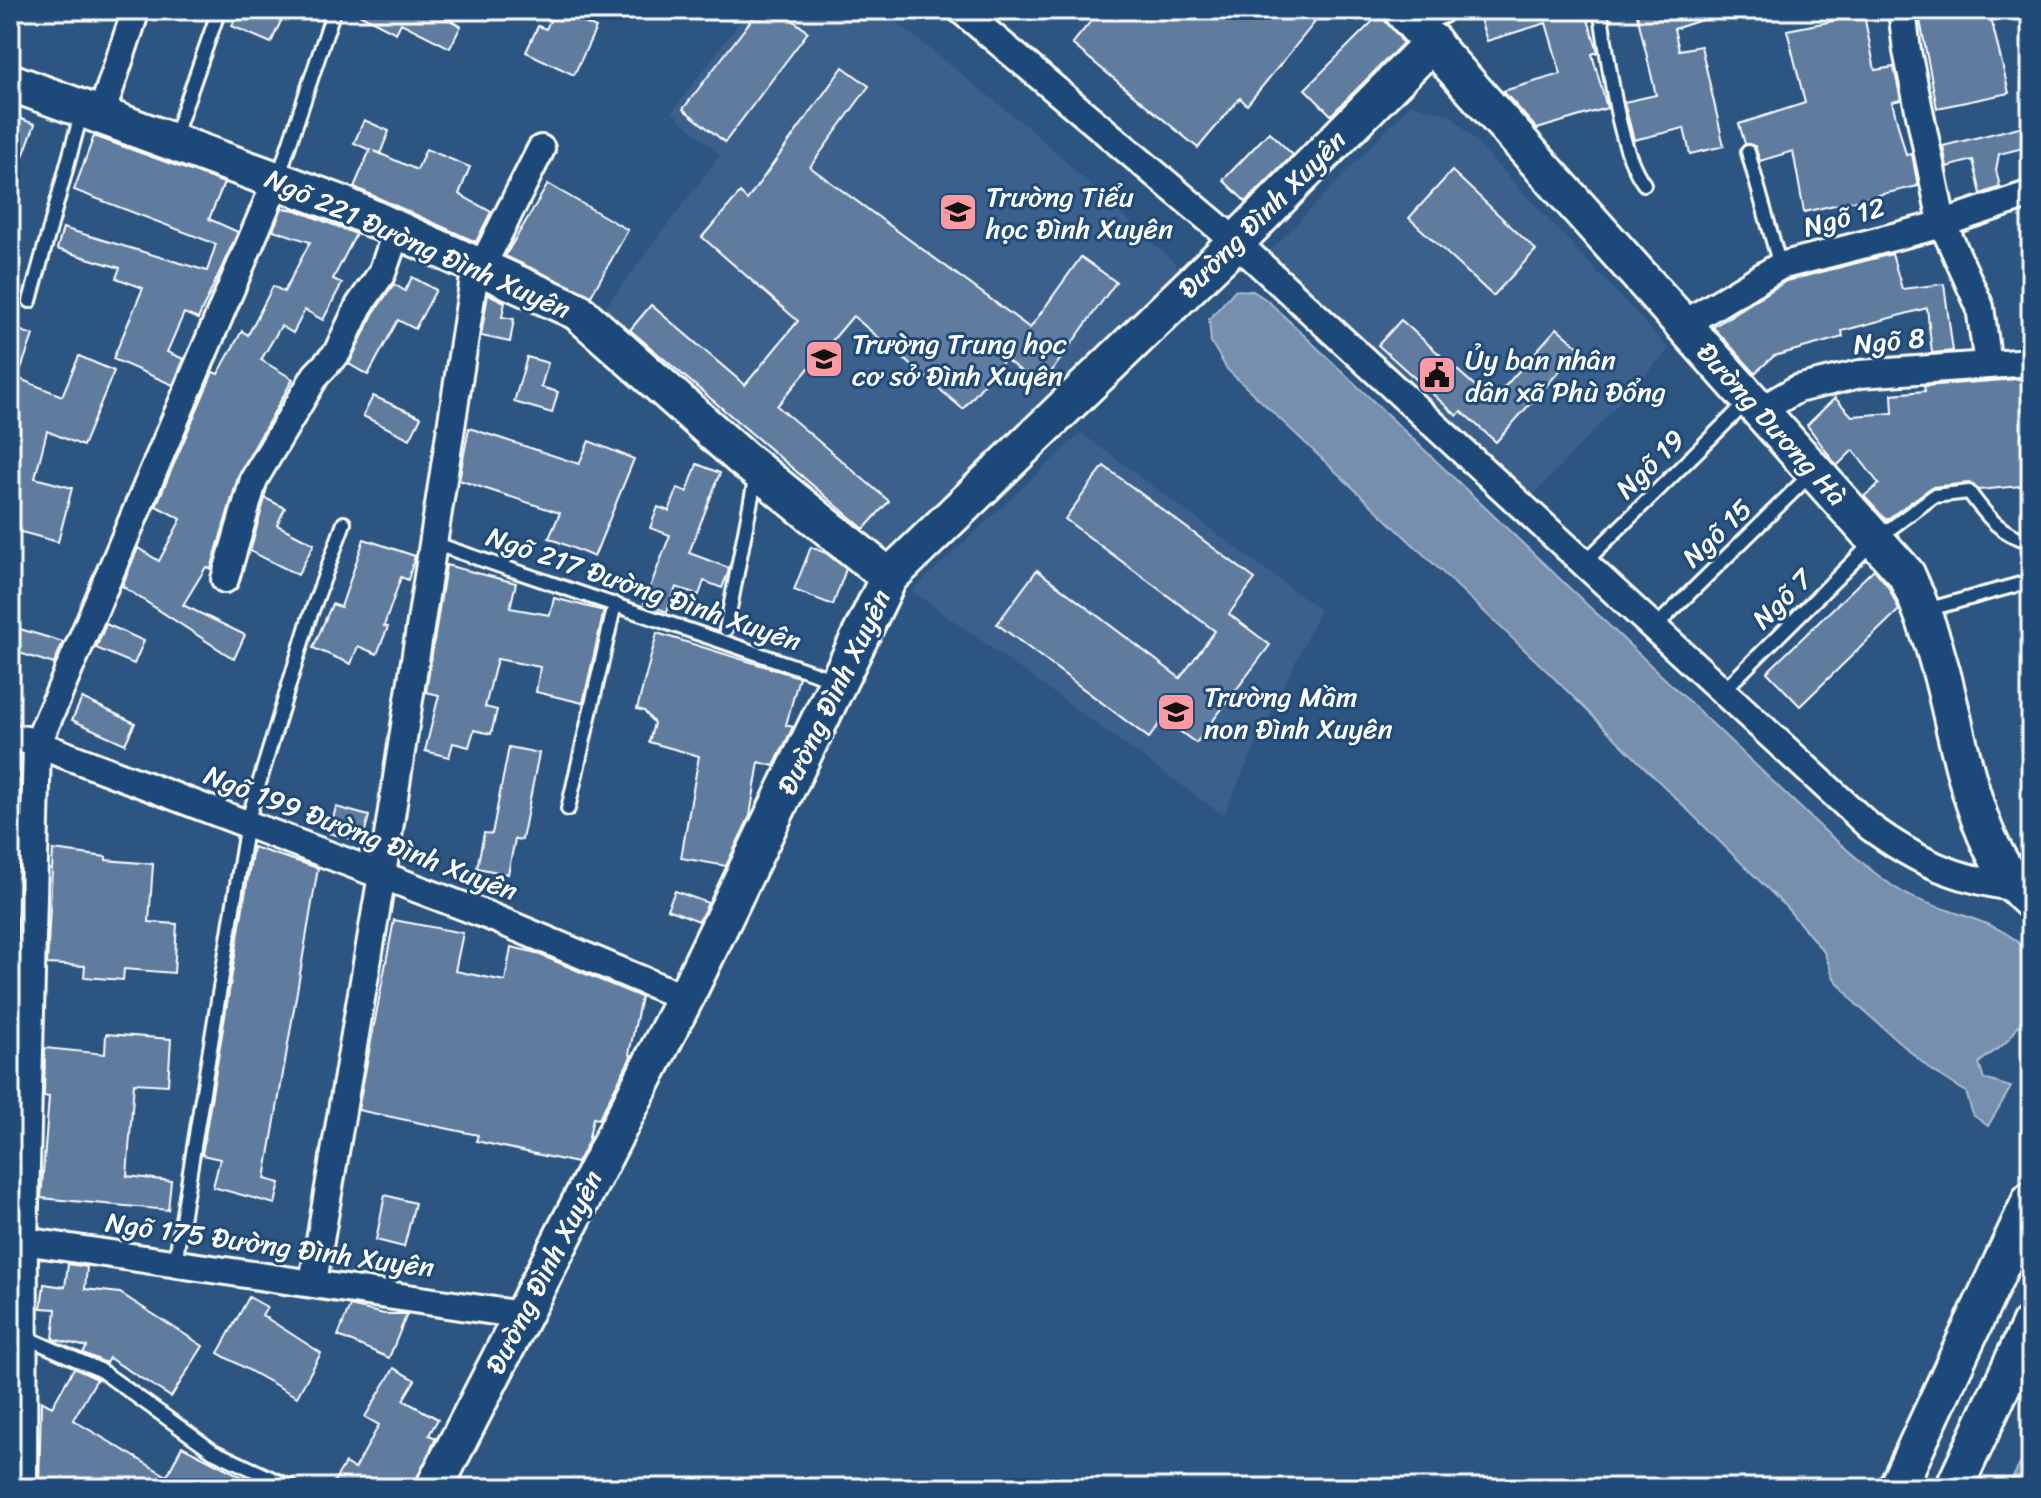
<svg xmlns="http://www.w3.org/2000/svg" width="2041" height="1498" viewBox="0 0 2041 1498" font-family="Sriracha,sans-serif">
<rect width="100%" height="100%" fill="#2c5582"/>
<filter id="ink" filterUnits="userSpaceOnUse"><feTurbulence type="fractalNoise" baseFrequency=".0125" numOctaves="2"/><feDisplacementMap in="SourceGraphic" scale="16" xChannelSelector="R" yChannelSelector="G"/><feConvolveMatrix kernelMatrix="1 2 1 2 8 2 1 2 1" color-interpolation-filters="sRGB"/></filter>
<g filter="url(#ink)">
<g fill="#3b618b">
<polygon points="749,10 881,10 1031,130 1181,269 1053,404 886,553 601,313 720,155 672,112"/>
<polygon points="1411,104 1451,115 1669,349 1530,499 1270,252"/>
<polygon points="1081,433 1320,610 1223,815 912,591"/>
</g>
<g fill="#748fad" stroke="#acbcce" stroke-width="2">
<path d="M1235,290l18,1 15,10 558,531c25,20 50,45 78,61 32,19 114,28 127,68 2,6 0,17 0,24 0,18 -11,42 -23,55 -9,10 -20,14 -29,23l5,16 27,8 -23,39 -15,-11 -7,-23 -36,-23 -74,-65 -22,-26 -10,-26 -38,-45 -240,-237 -319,-301 -16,-27 -2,-23z"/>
<polygon points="2031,1444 2031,1488 2007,1488"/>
</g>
<g fill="#5e7c9f" stroke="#fff" stroke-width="2">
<polygon points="239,10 286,10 271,43 232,26"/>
<polygon points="351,10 431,10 461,26 450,48 401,23 396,33"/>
<polygon points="555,10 596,28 574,75 526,52 538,26 546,29"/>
<polygon points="759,10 780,10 808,32 725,142 683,109"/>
<polygon points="1100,10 1303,10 1316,21 1247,105 1240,98 1198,148 1072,44"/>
<polygon points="1477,10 1585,10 1598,52 1592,54 1607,108 1537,129 1503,91 1561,74 1546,23 1487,41"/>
<polygon points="1636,10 1719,10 1720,14 1674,29 1679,50 1701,46 1724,146 1690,154 1684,128 1634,140 1624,102 1656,95"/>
<polygon points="1918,10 1989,10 2009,93 1937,108"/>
<polygon points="1381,13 1403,43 1331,115 1305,89"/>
<polygon points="1864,15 1875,70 1894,67 1901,100 1892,102 1906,155 1912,154 1918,186 1804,212 1793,151 1760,161 1755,146 1745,144 1739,124 1805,103 1787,30"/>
<polygon points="843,67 869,86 810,167 1030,328 1081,257 1116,282 1041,386 1005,359 963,409 853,316 777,406 889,501 864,529 630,330 651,305 745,385 798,321 702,237 740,193 747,200"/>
<polygon points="10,115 35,124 12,186 10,186"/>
<polygon points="364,120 389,131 380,154 374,151 417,170 426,149 470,167 459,194 491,212 476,242 354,187 370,150 354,143"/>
<polygon points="2031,124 2031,146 1999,154 1996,170 2000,187 1981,194 1973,160 1947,167 1943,146"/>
<polygon points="1269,132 1293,155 1246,202 1223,180"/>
<polygon points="94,136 224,183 209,219 238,232 198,319 184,313 167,352 184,359 173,385 113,359 143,288 116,278 120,268 57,249 63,228 207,271 216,244 74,190"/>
<polygon points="1452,171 1536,250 1493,296 1409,218"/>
<polygon points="548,184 628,230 591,296 505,256"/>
<polygon points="282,208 296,210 356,234 333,279 342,283 323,320 305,310 293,333 281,326 261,360 293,379 239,474 211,569 206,567 183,605 245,635 234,659 122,586 138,548 159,561 181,519 156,506 213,372 218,374 242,331 248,335 273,286 284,292 310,242 273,230"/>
<polygon points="1892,254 1902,289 1944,284 1953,351 1932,353 1927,308 1842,331 1843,337 1774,356 1755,373 1713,327 1786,281"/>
<polygon points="412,277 436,290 415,329 398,320 368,375 349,364 373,314 394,284 405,291"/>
<polygon points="488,294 505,302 502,317 514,319 510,342 481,336"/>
<polygon points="1401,320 1492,401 1557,328 1580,348 1496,442 1461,411 1457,416 1378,345"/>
<polygon points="10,327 33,335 13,391 10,391"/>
<polygon points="79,356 114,371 83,446 47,431 35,478 72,488 58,542 10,529 10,404 20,379 62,396"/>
<polygon points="527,357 548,363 541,387 558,392 552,413 514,402"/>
<polygon points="2031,378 2031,485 1979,490 1969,483 1932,487 1886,520 1864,496 1879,484 1853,450 1837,466 1807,425 1835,398 1852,416 1893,413 1892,394 1925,391 1924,386"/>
<polygon points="373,396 421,417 410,439 363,416"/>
<polygon points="469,428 579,464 589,441 634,459 594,557 549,538 560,513 459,480"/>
<polygon points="697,464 720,473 689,553 729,568 728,573 722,588 704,581 699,595 676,587 667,612 644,603 670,535 650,528 658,507 669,511 678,488 687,492"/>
<polygon points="1104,466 1255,579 1229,614 1270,645 1196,743 1163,719 1149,738 997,624 1037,570 1180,678 1215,631 1065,519"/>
<polygon points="265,498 285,508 277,525 314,544 298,575 250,551"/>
<polygon points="364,539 415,556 408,580 401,577 384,626 388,627 377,654 358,646 351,664 313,648 332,604 341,607"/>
<polygon points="811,547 826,553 846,569 833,605 794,590"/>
<polygon points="446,565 516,583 510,608 550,615 554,598 604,611 583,703 536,692 540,667 497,659 485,707 497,710 491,734 474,730 469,747 453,743 449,757 425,751 439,695 426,692"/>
<polygon points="1874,569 1888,586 1899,610 1800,706 1767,672"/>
<polygon points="106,624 144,641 134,664 96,648"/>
<polygon points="10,626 63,642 54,664 10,650"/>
<polygon points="657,633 799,677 786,725 793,727 774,766 759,762 750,816 726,866 681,858 699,756 649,742 654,723 644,711 637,709"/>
<polygon points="82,698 135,723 125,744 72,720"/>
<polygon points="509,747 539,753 522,840 515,839 508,874 477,868 484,833 492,834"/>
<polygon points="336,807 369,816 362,842 329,833"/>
<polygon points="253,847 318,868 265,1179 280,1183 275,1204 213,1187 220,1159 202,1155"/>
<polygon points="53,850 106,857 106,860 153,864 149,922 177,924 174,973 124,969 123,980 84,977 85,966 47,964"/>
<polygon points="675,891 708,903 699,921 667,909"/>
<polygon points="394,920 463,933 455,971 505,981 511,947 533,952 641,997 629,1054 632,1055 599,1119 593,1118 588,1142 577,1163 476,1141 478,1135 358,1110"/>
<polygon points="106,1034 171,1039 168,1085 134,1083 127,1176 171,1181 168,1210 41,1198 49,1097 44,1096 45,1048 105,1054"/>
<polygon points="385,1195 415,1203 404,1247 376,1240"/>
<polygon points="68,1264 87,1267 85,1289 120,1293 203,1346 171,1397 109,1358 106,1363 83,1353 87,1347 53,1339 56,1309 41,1308 44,1284 65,1287"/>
<polygon points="249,1297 267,1307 262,1315 321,1353 297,1397 218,1353"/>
<polygon points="350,1306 384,1314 407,1314 389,1358 338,1336"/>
<polygon points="74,1368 97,1379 73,1420 167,1476 182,1446 264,1488 97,1488 80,1484 79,1488 39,1488 41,1401 52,1407"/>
<polygon points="394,1368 415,1380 403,1400 438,1419 429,1435 436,1438 413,1488 330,1488 345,1463 355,1469 379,1425 365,1417"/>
</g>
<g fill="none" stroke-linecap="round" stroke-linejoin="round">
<defs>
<g id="lane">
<path d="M1600,10c9,48 16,136 44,174"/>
<polyline points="174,138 219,10"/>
<polyline points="1748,152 1780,266"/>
<polyline points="278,178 334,10"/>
<polyline points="30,301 82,111"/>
<polyline points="433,543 835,680"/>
<polyline points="1583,564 1748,401"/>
<polyline points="1926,610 2031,581"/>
<polyline points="726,629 756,475"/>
<polyline points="1653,629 1811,474"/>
<path d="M1722,692l153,-152 59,-44 35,-4c17,23 32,44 62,49"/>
<polyline points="568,809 615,604"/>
<polyline points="10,838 35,841"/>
<polyline points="175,1263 247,823 309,619 344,523"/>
<polyline points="23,1336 100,1370 213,1451 292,1488"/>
</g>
<g id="street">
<path d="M961,10l275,232 634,585c49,36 85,51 146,61"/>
<polyline points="1902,10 1907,51 1942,222 1980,307 1988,365"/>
<polyline points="1411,19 1441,10"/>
<polyline points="101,115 136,10"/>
<polyline points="481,268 541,149"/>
<polyline points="1684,324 1780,266 1932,227 2031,194"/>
<polyline points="1761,410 1797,389 1860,374 2031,362"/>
<polyline points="225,579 254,479 316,375 337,353 359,306 382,273 397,230"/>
<polyline points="10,738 26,740 489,916 685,998"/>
<polyline points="10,1239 521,1315"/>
<polyline points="313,1282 382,875 476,265"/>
<polyline points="23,1488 24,1242 37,745 277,180"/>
</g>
<g id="secondary">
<path d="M1402,10l504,564c15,32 26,63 35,97 19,70 33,182 90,230"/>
<polyline points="10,82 338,203 577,311 742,458 889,577"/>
<polyline points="434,1488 685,998 889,577 1236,242 1433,42"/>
<polyline points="1897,1488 2031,1200"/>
<polyline points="1954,1488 2031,1323"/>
</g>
</defs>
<use href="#lane" stroke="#fff" stroke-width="18"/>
<use href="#street" stroke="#fff" stroke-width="32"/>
<use href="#secondary" stroke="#fff" stroke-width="42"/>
<use href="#lane" stroke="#1f4a7a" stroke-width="12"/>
<use href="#street" stroke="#1f4a7a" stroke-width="26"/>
<use href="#secondary" stroke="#1f4a7a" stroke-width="36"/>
</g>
</g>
<defs>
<symbol id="school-square" viewBox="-11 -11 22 22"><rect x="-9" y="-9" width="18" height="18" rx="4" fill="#ff9aa2" stroke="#1f4a7a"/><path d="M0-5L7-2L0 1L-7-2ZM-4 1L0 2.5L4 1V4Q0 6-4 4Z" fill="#111"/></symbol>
<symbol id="civic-square" viewBox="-11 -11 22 22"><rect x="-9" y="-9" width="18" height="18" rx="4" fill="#ff9aa2" stroke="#1f4a7a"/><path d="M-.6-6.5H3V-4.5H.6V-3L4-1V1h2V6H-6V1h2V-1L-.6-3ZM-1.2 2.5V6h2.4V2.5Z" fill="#111"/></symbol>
</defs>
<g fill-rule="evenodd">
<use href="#school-square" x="936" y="190" width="44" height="44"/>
<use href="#school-square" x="802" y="337" width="44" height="44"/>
<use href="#civic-square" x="1415" y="353" width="44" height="44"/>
<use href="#school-square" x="1154" y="690" width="44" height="44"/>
</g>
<g text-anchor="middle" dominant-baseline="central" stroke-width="6" stroke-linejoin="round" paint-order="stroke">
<g font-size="28" fill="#fff" stroke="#1f4a7a" text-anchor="start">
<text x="986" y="196">Trường Tiểu<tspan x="986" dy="32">học Đình Xuyên</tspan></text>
<text x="852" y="343">Trường Trung học<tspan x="852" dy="32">cơ sở Đình Xuyên</tspan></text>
<text x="1465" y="359">Ủy ban nhân<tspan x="1465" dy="32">dân xã Phù Đổng</tspan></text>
<text x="1204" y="696">Trường Mầm<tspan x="1204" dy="32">non Đình Xuyên</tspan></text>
</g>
<g font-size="28" fill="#fff" stroke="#1f4a7a">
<text transform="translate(1262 214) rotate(-45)">Đường Đình Xuyên</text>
<text transform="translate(1844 217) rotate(-15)">Ngõ 12</text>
<text transform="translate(418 244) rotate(24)">Ngõ 221 Đường Đình Xuyên</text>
<text transform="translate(1889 341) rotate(-6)">Ngõ 8</text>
<text transform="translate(1772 424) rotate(48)">Đường Dương Hà</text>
<text transform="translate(1650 464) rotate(-45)">Ngõ 19</text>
<text transform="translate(1717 533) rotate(-44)">Ngõ 15</text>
<text transform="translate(644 589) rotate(19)">Ngõ 217 Đường Đình Xuyên</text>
<text transform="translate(1782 599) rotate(-45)">Ngõ 7</text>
<text transform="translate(834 692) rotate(-64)">Đường Đình Xuyên</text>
<text transform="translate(361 833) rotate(21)">Ngõ 199 Đường Đình Xuyên</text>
<text transform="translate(270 1245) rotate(8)">Ngõ 175 Đường Đình Xuyên</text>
<text transform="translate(544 1272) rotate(-63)">Đường Đình Xuyên</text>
</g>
</g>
<rect width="2041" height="1498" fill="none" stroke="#1f4a7a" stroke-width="40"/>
<rect x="20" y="20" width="2001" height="1458" fill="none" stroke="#fff" stroke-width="3" filter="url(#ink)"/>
</svg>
